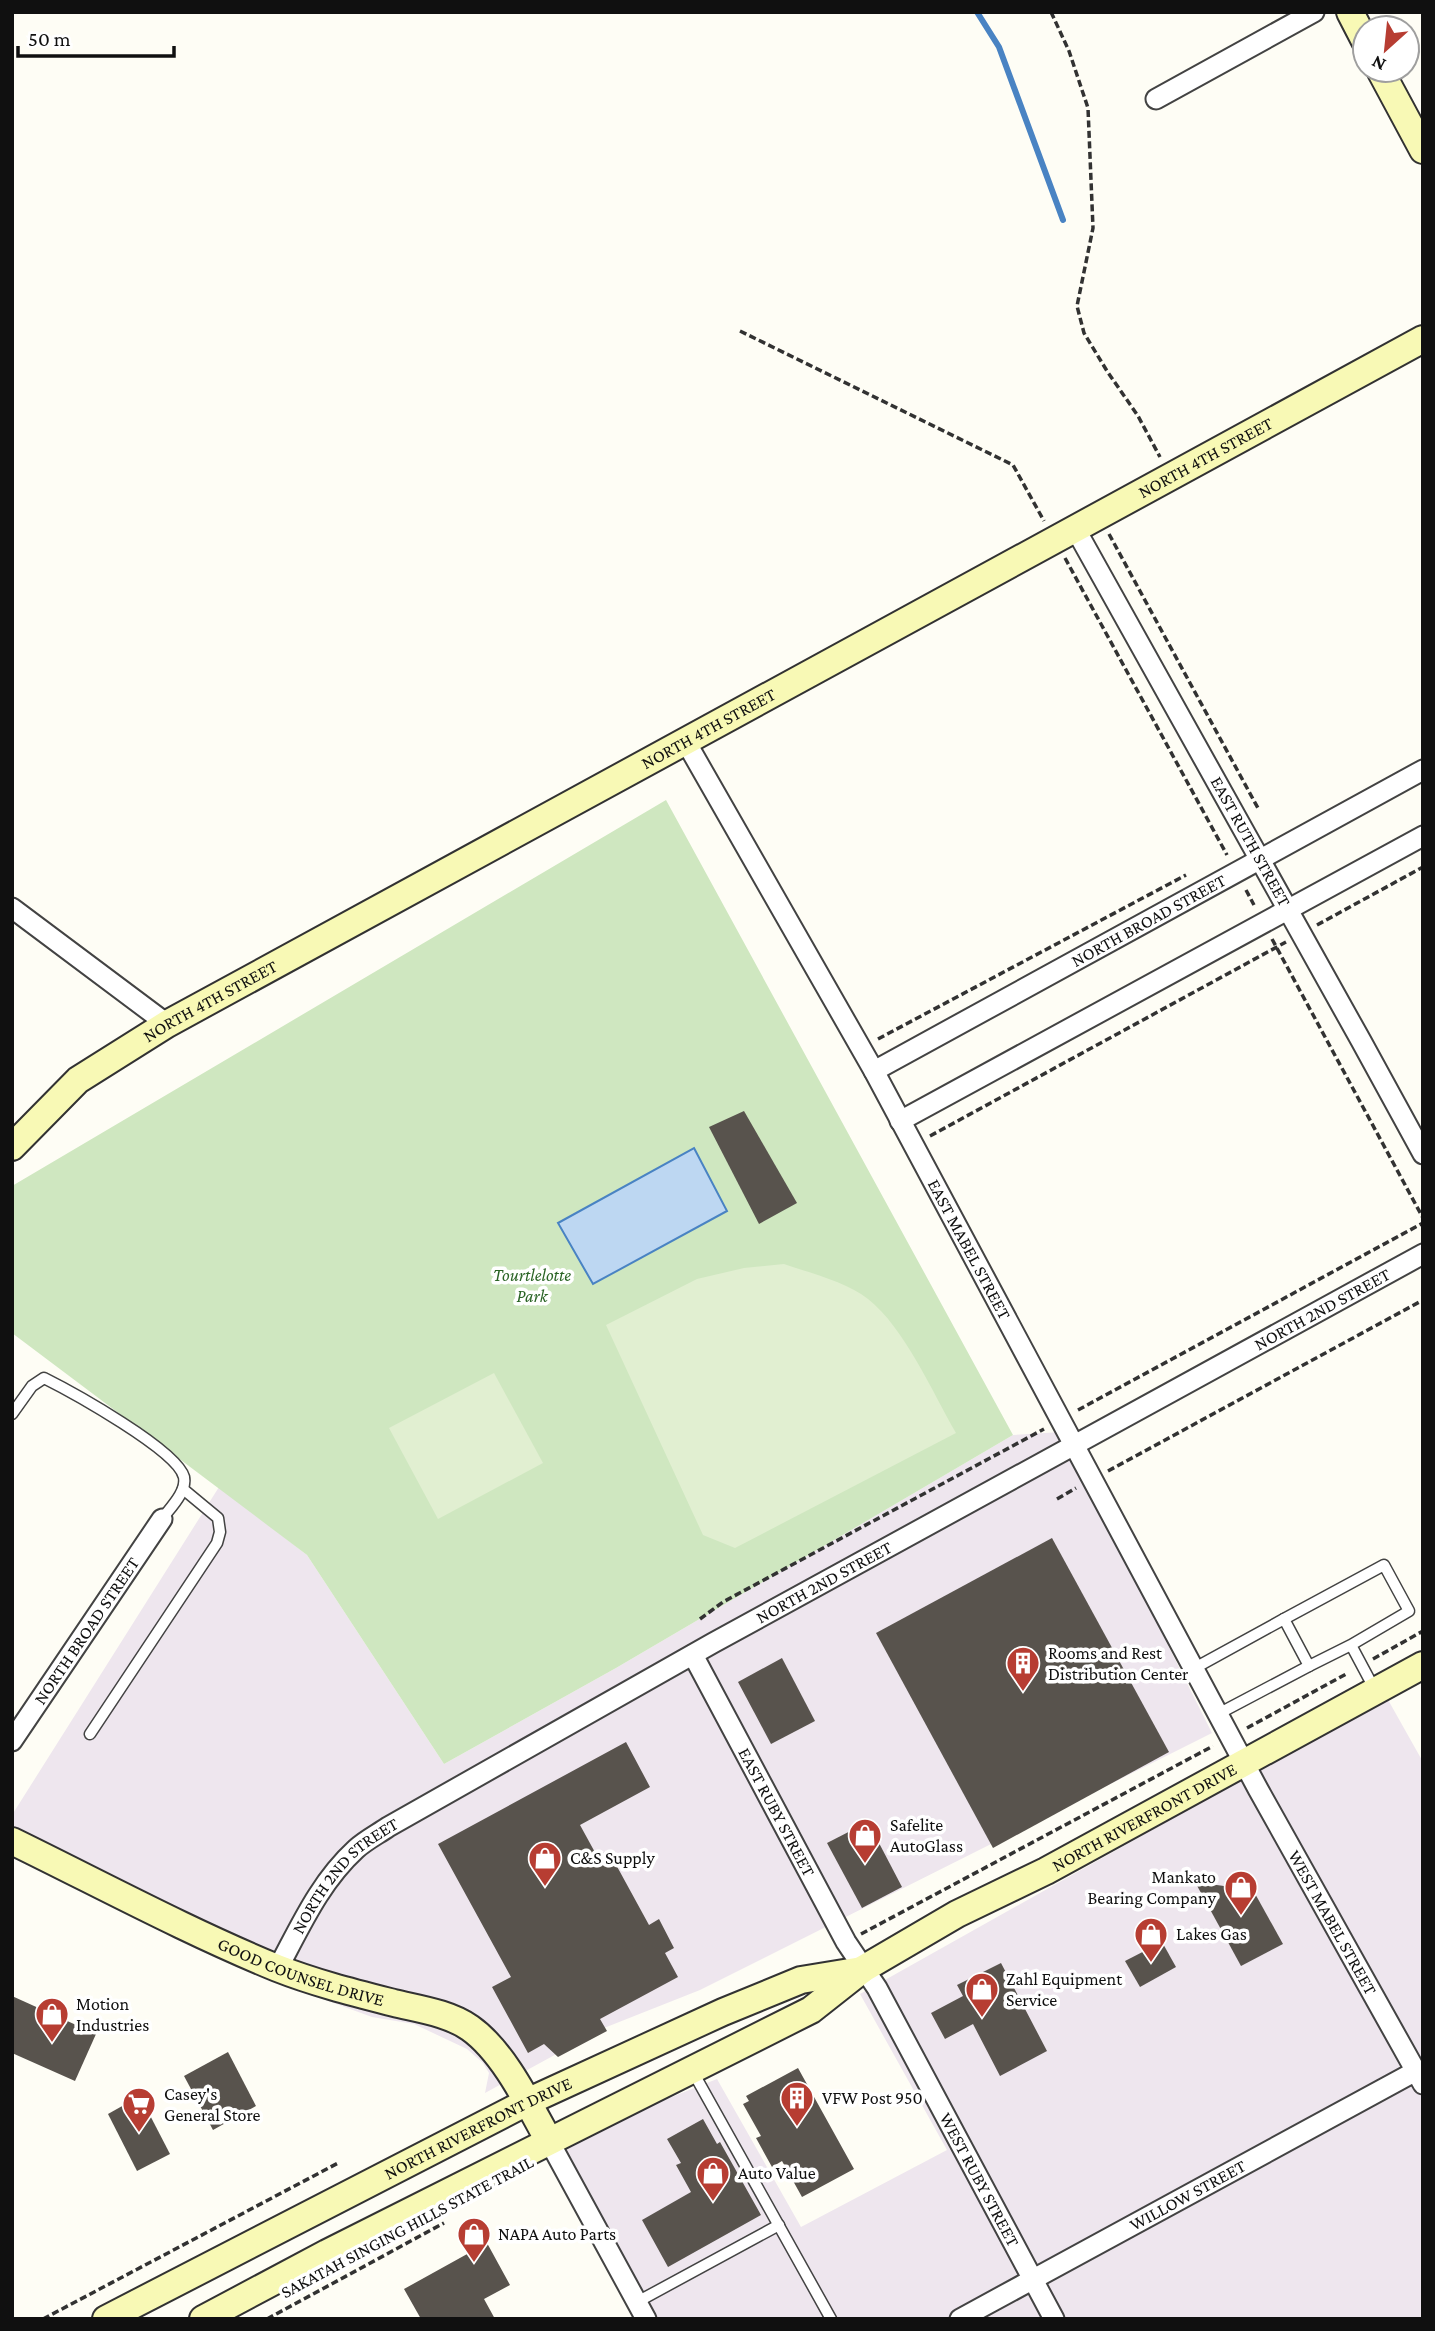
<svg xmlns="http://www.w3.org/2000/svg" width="1435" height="2331" viewBox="0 0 1435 2331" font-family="'Crimson Pro',serif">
<rect width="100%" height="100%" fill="#fefdf5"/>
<g fill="#eee6ee">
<polygon points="1061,1432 1212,1733 700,1990 604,2028 485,2093 489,2073 483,2063 467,2049 414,2024 372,2017 298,1990 213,1955 12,1844 12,1815 219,1487 307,1555 444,1764 616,1668 1013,1435"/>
<polygon points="1387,1698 1423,1762 1423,2319 636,2319 541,2149 717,2079 801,2227 947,2150 860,1994"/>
</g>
<polygon fill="#cfe7c0" points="666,800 1013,1435 616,1668 444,1764 307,1555 12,1333 12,1186"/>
<g fill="#e1efd1">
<path d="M784,1264c26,9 63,18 84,35 36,28 65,94 88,134l-221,115 -32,-13 -97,-210 91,-46 47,-11z"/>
<polygon points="494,1373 543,1463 438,1519 389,1428"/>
</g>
<polygon fill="#bdd7f2" stroke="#4983c3" stroke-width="2" points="694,1148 727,1211 593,1284 558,1223"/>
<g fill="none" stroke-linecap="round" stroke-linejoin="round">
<polyline stroke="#4983c3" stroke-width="6" points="977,12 999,47 1063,220"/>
</g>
<g fill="#58534d">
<polygon points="744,1111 797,1203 759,1224 709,1127"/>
<polygon points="1052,1538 1169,1752 993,1848 876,1633"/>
<polygon points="782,1658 815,1721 771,1744 738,1682"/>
<polygon points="626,1742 650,1787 580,1825 597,1856 608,1850 649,1925 659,1919 674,1948 665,1953 678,1977 600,2019 607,2031 558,2057 544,2044 528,2053 492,1987 511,1977 438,1844"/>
<polygon points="868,1822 902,1887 862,1908 827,1843"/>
<polygon points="1195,1882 1253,1890 1283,1944 1241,1966"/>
<polygon points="1162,1942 1176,1967 1140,1987 1125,1961"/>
<polygon points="1001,1963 1047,2051 1000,2076 973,2024 945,2039 931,2013 963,1996 957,1985"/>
<polygon points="12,1996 96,2034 75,2081 12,2053"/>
<polygon points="228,2052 256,2106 213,2130 184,2076"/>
<polygon points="798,2068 854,2169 802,2197 782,2161 772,2167 756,2138 761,2136 743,2104 749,2101 746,2096"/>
<polygon points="140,2096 170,2154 137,2171 108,2114"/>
<polygon points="703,2119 717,2144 720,2142 761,2215 668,2267 642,2220 691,2192 676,2165 681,2163 667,2139"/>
<polygon points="487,2243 510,2285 484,2299 495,2319 421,2319 404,2289"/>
</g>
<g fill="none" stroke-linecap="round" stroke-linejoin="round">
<defs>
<g id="lane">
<path d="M12,1414l20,-28 12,-8c28,14 133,72 140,99 3,15 -14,31 -22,42"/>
<polyline points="1351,1645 1409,1611 1384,1565 1284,1619 1309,1666 1351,1645 1375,1690"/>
<polyline points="1193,1669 1284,1619"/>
<polyline points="1218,1714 1309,1666"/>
<polyline points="90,1734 217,1543 220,1532 218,1518 183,1489"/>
<polyline points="693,2072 831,2319"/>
<polyline points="637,2302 779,2225"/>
</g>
<g id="street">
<polyline points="1156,99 1314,12"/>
<path id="s1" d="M1076,530c117,207 233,415 347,624"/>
<path id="s2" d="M686,742l188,329 384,718 165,295"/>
<polyline points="12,908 167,1024"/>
<path id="s3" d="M874,1071l549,-301"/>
<polyline points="900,1121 1423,836"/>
<path id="s4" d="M693,1655l153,287 31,46 177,331"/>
<path id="s5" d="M12,1741l150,-222"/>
<path id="s6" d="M278,1968c23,-43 42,-86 78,-119 10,-9 22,-15 32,-22l325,-184 710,-389"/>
<polyline points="549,2141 646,2319"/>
<path id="s7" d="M960,2319l456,-248"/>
</g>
<g id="secondary">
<polyline points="1350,12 1365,41"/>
<polyline points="1380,70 1423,150"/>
<path id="s8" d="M12,1147l66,-67 89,-56 1256,-685"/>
<path id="s9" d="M12,1841c88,43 175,90 265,127 38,15 78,25 117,35 25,6 55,10 76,25 34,24 59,77 79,113"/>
<path id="s10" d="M106,2319l421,-217 196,-90 78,-32 61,-10"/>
<path id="s11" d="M203,2319l124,-66 484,-243 52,-41 94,-55 89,-43 377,-206"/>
</g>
</defs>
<use href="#lane" stroke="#434343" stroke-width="13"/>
<use href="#street" stroke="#434343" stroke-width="23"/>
<use href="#secondary" stroke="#323232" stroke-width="30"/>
<g stroke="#323232" stroke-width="3.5" stroke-dasharray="7 3.5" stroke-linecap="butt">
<polyline points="1051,12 1069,51 1088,108 1093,228 1077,306 1084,333 1107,371 1138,416 1160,457"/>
<polyline points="740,331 1013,465 1044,521"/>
<polyline points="1109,534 1259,810"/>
<polyline points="1065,558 1227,855"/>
<polyline points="1246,890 1254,905"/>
<polyline points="1317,925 1423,867"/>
<polyline points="1272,939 1423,1218"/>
<polyline points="878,1039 1186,875"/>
<polyline points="930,1136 1286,942"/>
<polyline points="1078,1410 1423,1223"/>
<polyline points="1108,1471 1423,1300"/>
<polyline points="1057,1499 1076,1488"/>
<polyline points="700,1619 723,1602 1044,1429"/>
<polyline points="1373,1659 1423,1631"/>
<polyline points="1247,1728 1348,1673"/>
<polyline points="861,1934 1213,1746"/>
<polyline points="43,2319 340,2162"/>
<polyline points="267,2319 444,2223"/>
</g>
<use href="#lane" stroke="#fff" stroke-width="10"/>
<use href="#street" stroke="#fff" stroke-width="19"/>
<use href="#secondary" stroke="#f8f9b5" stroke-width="26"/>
</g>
<defs>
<symbol id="building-pin" viewBox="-11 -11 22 30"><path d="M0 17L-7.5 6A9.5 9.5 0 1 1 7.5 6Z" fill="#b73d32" stroke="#fff"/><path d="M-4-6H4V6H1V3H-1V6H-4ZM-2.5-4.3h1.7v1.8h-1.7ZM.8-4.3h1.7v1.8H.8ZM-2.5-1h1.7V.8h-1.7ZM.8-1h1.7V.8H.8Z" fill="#fff"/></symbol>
<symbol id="shop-pin" viewBox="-11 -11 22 30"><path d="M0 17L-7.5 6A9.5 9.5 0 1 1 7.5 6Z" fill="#b73d32" stroke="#fff"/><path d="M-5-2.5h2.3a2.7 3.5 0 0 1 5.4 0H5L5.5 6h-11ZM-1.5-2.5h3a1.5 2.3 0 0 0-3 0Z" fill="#fff"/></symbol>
<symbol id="supermarket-pin" viewBox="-11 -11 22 30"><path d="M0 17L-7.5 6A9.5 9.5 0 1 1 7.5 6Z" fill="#b73d32" stroke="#fff"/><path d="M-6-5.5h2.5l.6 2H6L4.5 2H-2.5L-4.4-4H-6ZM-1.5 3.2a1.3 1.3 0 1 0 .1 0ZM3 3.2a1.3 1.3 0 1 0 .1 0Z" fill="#fff"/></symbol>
</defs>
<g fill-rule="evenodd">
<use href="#building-pin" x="1004" y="1644" width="38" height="52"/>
<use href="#shop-pin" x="846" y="1816" width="38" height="52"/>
<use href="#shop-pin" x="526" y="1839" width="38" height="52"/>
<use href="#shop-pin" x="1222" y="1868" width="38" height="52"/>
<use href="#shop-pin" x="1132" y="1915" width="38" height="52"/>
<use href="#shop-pin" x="963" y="1970" width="38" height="52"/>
<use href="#shop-pin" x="33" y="1995" width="38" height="52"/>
<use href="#building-pin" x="778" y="2079" width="38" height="52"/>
<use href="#supermarket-pin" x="120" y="2085" width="38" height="52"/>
<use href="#shop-pin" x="694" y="2154" width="38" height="52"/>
<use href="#shop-pin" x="455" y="2215" width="38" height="52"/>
</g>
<g text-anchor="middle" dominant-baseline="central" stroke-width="7" stroke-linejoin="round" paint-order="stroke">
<g font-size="18" fill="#101010" stroke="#fff">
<text stroke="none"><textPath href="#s8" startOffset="1382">NORTH 4TH STREET</textPath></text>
<text stroke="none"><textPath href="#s8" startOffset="816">NORTH 4TH STREET</textPath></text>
<text stroke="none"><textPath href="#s1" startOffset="357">EAST RUTH STREET</textPath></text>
<text stroke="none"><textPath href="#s3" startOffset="313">NORTH BROAD STREET</textPath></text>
<text stroke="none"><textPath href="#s8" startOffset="248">NORTH 4TH STREET</textPath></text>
<text stroke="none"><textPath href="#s2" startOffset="581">EAST MABEL STREET</textPath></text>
<text stroke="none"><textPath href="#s6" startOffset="1250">NORTH 2ND STREET</textPath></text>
<text stroke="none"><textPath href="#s6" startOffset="682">NORTH 2ND STREET</textPath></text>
<text stroke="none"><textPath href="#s5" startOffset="133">NORTH BROAD STREET</textPath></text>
<text stroke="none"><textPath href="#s4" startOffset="178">EAST RUBY STREET</textPath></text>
<text stroke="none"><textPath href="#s11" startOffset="1068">NORTH RIVERFRONT DRIVE</textPath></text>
<text stroke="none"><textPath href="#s6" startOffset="116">NORTH 2ND STREET</textPath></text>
<text stroke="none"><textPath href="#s2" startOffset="1346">WEST MABEL STREET</textPath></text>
<text stroke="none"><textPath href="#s9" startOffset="318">GOOD COUNSEL DRIVE</textPath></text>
<text stroke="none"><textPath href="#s10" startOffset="418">NORTH RIVERFRONT DRIVE</textPath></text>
<text stroke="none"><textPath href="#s4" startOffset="598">WEST RUBY STREET</textPath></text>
<text stroke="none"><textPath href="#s7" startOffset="259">WILLOW STREET</textPath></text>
<text transform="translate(407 2227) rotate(-28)">SAKATAH SINGING HILLS STATE TRAIL</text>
</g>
<g font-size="18" font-style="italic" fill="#2a6425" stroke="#fff">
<text x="532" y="1275">Tourtlelotte<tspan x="532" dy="21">Park</tspan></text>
</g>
<g font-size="18" fill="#101010" stroke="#fff" text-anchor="start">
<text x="1048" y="1653">Rooms and Rest<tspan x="1048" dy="21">Distribution Center</tspan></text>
<text x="890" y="1825">Safelite<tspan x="890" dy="21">AutoGlass</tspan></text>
<text x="570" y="1858">C&amp;S Supply</text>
<text x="1216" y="1877" text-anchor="end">Mankato<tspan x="1216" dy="21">Bearing Company</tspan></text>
<text x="1176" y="1934">Lakes Gas</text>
<text x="1006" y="1979">Zahl Equipment<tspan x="1006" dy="21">Service</tspan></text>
<text x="76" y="2004">Motion<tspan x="76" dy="21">Industries</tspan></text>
<text x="164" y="2094">Casey's<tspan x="164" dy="21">General Store</tspan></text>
<text x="822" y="2098">VFW Post 950</text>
<text x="738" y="2173">Auto Value</text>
<text x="498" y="2234">NAPA Auto Parts</text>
</g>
</g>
<rect width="1435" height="2331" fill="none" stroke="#101010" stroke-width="28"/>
<g transform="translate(1386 49) rotate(207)"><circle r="33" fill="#ffffff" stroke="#9f9f9f" stroke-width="2"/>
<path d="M0-5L12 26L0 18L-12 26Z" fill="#b73d32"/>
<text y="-10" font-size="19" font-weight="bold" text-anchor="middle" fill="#101010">N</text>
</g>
<path d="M18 46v10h156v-10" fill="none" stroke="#101010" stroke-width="3.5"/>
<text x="28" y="46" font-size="21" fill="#101010" stroke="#ffffff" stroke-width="5" paint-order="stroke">50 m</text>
</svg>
